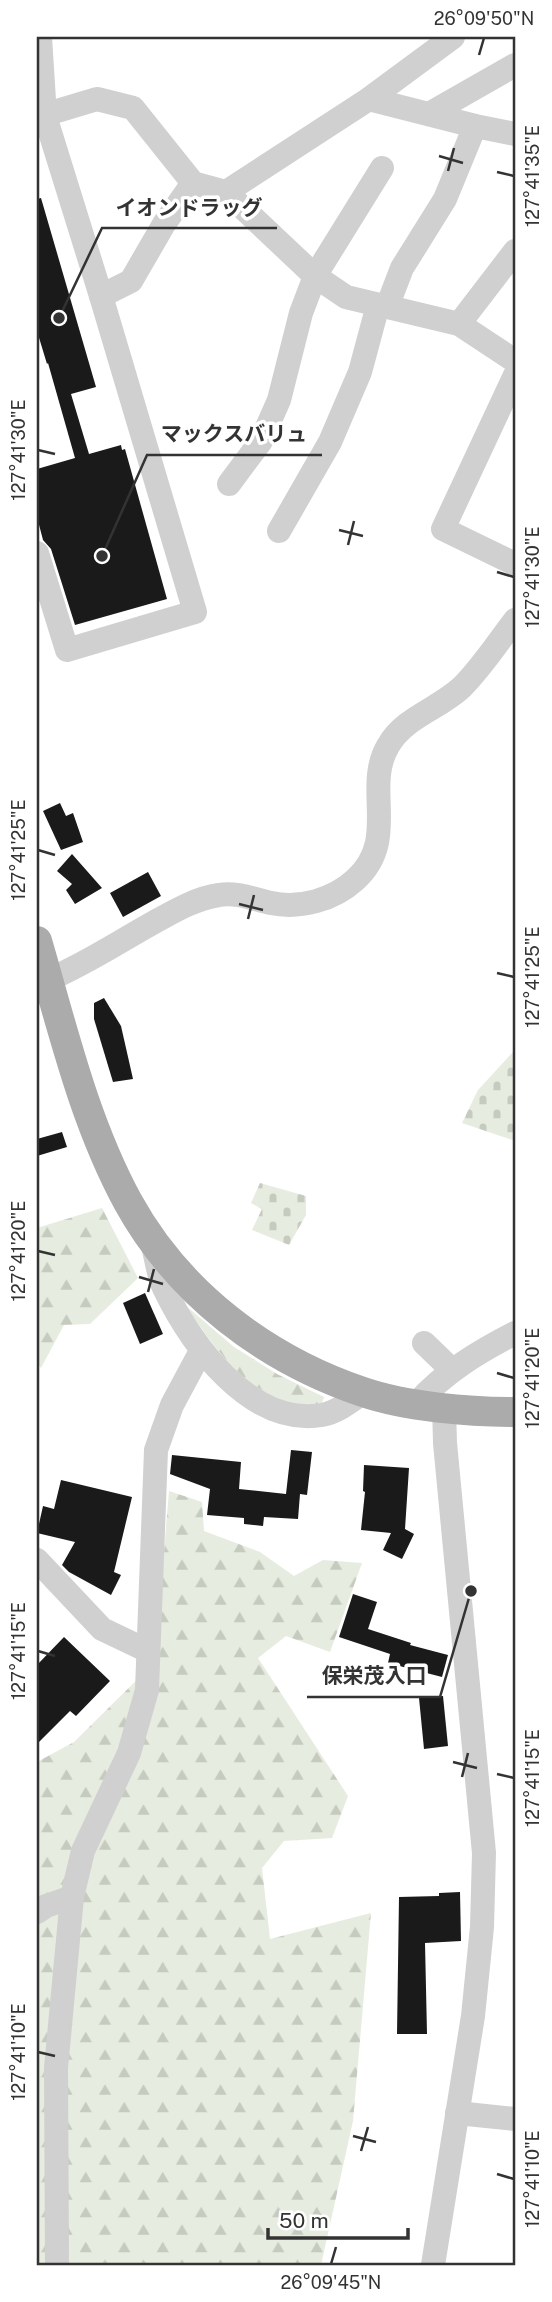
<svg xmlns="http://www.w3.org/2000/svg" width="552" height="2302" viewBox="0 0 552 2302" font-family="'Public Sans','Noto Sans JP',sans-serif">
<defs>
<pattern id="forest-firs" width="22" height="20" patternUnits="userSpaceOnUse" patternTransform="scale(1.75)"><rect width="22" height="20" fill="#e6ecdf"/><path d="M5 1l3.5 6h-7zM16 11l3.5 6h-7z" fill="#c6cbc0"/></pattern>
<pattern id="cemetery-stones" width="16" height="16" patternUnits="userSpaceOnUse" patternTransform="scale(1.75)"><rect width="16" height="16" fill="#e6ecdf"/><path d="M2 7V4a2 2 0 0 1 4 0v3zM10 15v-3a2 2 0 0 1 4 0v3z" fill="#c6cbc0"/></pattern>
</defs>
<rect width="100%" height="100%" fill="#fff"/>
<g fill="url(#forest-firs)">
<polygon points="102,1208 138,1278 90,1324 64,1325 41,1368 37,1363 37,1228"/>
<path d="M185,1305l49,42 43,27 47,23 -3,9c-9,2 -18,-1 -27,-3 -51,-11 -81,-58 -109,-98z"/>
<polygon points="169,1491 202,1502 204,1531 260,1552 294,1576 323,1560 362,1563 330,1652 286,1636 258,1658 348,1796 332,1838 284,1841 262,1868 270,1939 371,1913 353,2121 321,2265 37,2265 37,1762 74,1742 155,1662"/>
</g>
<g fill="url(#cemetery-stones)">
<polygon points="513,1052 515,1054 515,1141 462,1123 478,1090"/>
<polygon points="260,1183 306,1196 306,1215 289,1245 252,1230 262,1209 251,1203"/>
</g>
<g fill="#1a1a1a">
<polygon points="41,198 96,387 71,394 89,454 121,445 122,450 125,449 167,599 75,625 51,549 43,540 37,517 37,469 75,458 48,363 47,364 37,331 37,199"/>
<polygon points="60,803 66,816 73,813 83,842 61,850 43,811"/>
<polygon points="72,854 102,888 75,904 66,890 72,884 57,871"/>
<polygon points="148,872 161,896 123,917 110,893"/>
<polygon points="104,998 121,1026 133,1079 113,1082 94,1019 94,1003"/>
<polygon points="62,1132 67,1147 37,1156 37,1139"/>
<polygon points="145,1293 163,1334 140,1344 123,1303"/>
<polygon points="291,1450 312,1452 307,1495 300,1494 298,1519 264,1517 263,1526 244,1524 244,1518 207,1515 210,1489 170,1474 172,1455 241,1462 239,1489 286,1494"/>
<polygon points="364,1465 409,1468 405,1529 414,1534 402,1559 383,1550 391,1533 361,1530 365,1492 363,1491"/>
<polygon points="61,1480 132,1497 114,1572 121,1575 111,1595 69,1572 62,1565 75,1542 37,1533 43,1506 54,1509"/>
<polygon points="353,1594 377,1602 368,1629 411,1643 410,1645 448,1655 442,1677 388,1663 390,1654 339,1637"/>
<polygon points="64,1637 110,1681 76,1716 70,1711 37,1744 37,1665"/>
<polygon points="443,1696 448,1746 424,1749 419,1698"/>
<polygon points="460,1892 461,1941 425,1943 427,2034 397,2034 399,1897 439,1896 439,1893"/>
</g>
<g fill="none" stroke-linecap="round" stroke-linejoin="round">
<g stroke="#d0d0d0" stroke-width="24">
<polyline points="369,99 475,126 515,134"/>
<polyline points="429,114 515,65"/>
<polyline points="37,117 97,99 133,108 193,183 226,192 315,276 346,297 459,324 515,361"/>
<polyline points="226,192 369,99 453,37"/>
<polyline points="101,296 131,281 164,224 193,183"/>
<polyline points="387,307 402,268 445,199 475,126"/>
<polyline points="459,324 515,251"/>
<polyline points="515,375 443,529 515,564"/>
<polyline points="229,484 261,441 279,400 301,313 315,276 382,168"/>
<polyline points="279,531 330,442 360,372 378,305"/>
<polyline points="37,553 67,650 195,612 101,296 45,116 40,37"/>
<path d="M48,980c40,-17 75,-41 112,-61 18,-10 38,-21 59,-24 18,-3 34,4 52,8 29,6 62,-3 84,-23 45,-40 8,-92 33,-134 16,-29 51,-37 74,-59 20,-20 36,-45 53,-67"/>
<path d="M152,1242c4,14 6,33 12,46 27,56 86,139 158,127 16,-3 29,-14 42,-23"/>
<polyline points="424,1343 452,1370"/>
<path d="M417,1403c28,-31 61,-51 98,-70"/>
<polyline points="37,1560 102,1629 148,1651"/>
<polyline points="37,1912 46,1906 72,1897"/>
<polyline points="457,2113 515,2119"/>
<polyline points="57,2265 56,2068 72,1897 83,1851 129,1753 147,1690 156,1450 172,1405 201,1351"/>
<polyline points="433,2265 473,2016 482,1927 484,1853 445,1443 444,1407"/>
</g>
<path stroke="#ababab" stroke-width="30" d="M37,941c26,89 47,180 91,261 50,91 137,157 235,190 44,15 106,20 152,20"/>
</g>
<path fill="none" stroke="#333" stroke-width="2.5" d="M479,55l5,-17M439,156l24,7M448,171l6,-23M497,172l17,4M38,450l17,4M339,530l24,6M348,545l6,-24M497,572l17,5M38,850l17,5M239,904l24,6M248,919l6,-24M497,973l17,4M38,1251l17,4M139,1277l24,7M148,1292l6,-23M497,1373l17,5M38,1651l17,5M453,1762l24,6M497,1774l17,4M462,1777l6,-24M38,2052l17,4M353,2136l23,6M361,2151l7,-24M497,2174l17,5M331,2264l5,-17"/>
<path fill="none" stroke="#333" stroke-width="2.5" d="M59 318L102 228H277M102 556L147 455H322M471 1591L440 1697H307"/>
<g fill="#333" stroke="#fff" stroke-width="2.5">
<circle cx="59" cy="318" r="7"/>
<circle cx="102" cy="556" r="7"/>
<circle cx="471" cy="1591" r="7"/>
</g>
<g font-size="21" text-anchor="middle" font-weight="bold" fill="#333" stroke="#fff" stroke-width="7" stroke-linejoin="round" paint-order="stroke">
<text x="189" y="215">イオンドラッグ</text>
<text x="234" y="441">マックスバリュ</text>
<text x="374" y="1683">保栄茂入口</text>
</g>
<rect width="552" height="2302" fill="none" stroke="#ffffff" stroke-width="77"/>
<path d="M268 2228v10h140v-10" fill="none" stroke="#333333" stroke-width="3.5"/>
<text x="279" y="2228" font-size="21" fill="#333333" stroke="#ffffff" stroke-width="5" paint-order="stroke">50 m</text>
<rect x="38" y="38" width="476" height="2226" fill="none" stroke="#333" stroke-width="2.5"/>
<g font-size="18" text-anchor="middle" fill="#333">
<text x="484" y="25">26°09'50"N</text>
<text transform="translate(533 176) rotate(-90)" y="6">127°41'35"E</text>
<text transform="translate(19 450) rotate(-90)" y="6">127°41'30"E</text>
<text transform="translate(533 577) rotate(-90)" y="6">127°41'30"E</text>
<text transform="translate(19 850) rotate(-90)" y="6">127°41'25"E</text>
<text transform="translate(533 977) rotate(-90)" y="6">127°41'25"E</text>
<text transform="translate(19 1251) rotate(-90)" y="6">127°41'20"E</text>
<text transform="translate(533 1378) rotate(-90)" y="6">127°41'20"E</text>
<text transform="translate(19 1651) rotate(-90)" y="6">127°41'15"E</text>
<text transform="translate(533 1778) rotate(-90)" y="6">127°41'15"E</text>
<text transform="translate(19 2052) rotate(-90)" y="6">127°41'10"E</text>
<text transform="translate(533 2179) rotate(-90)" y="6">127°41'10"E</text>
<text x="331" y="2289">26°09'45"N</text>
</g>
</svg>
